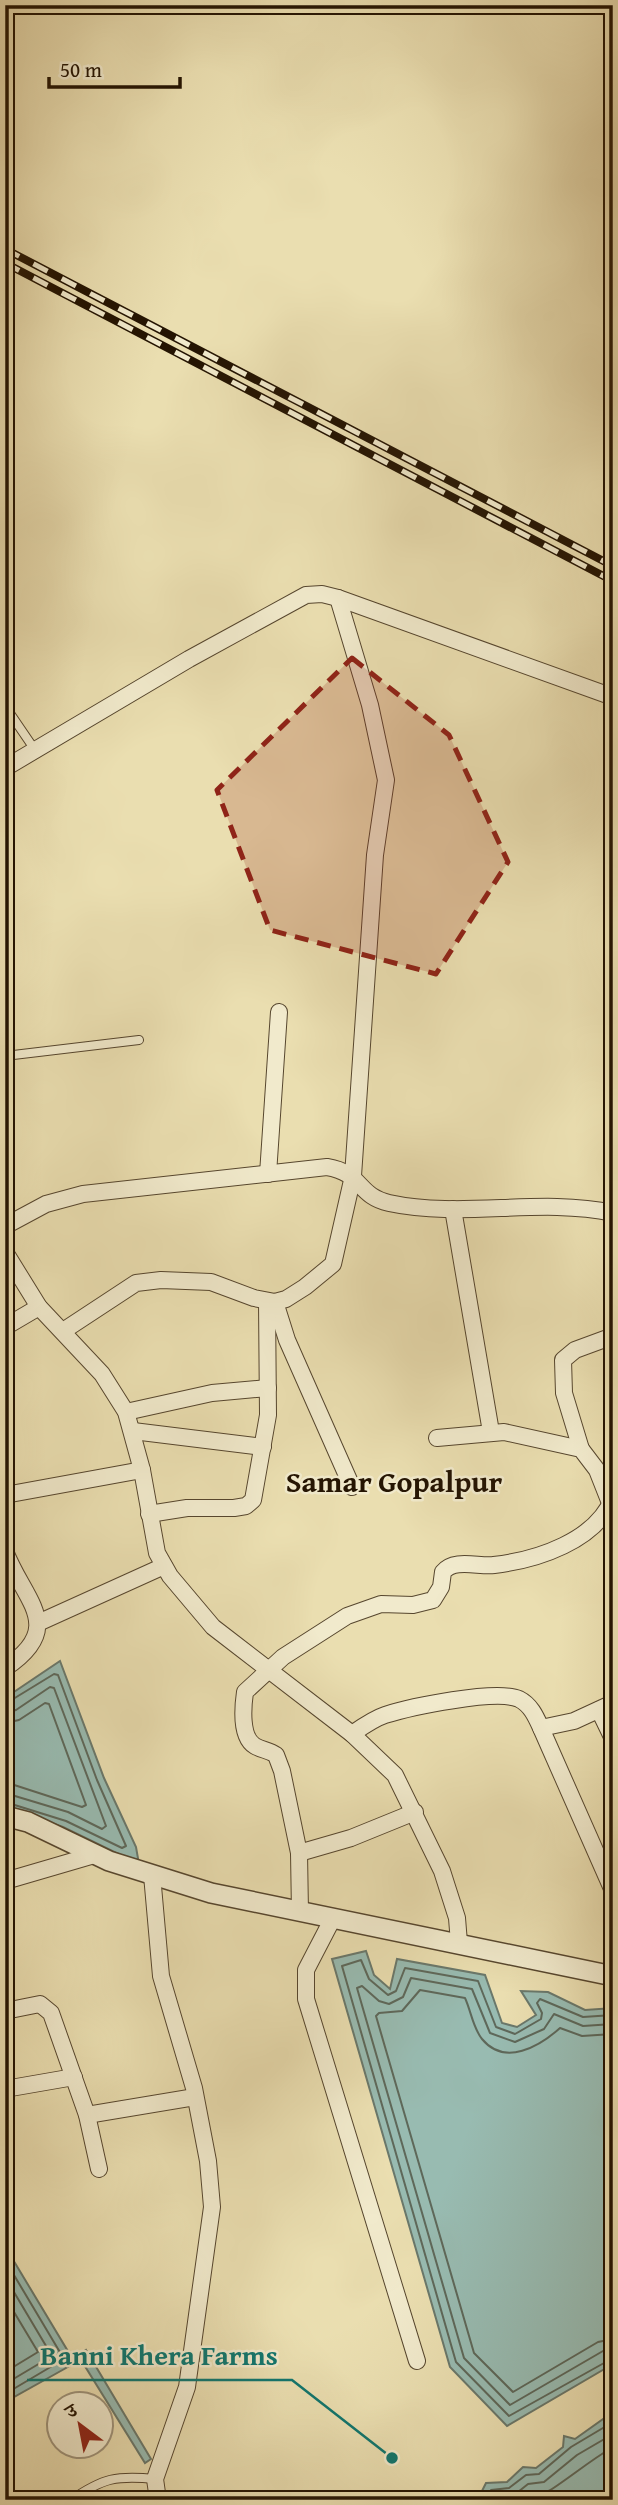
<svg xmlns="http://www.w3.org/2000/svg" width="618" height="2505" viewBox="0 0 618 2505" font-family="'Gentium Book Plus','Noto Serif Devanagari',serif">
<rect width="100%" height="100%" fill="#eadeb0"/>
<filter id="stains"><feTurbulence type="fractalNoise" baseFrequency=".00286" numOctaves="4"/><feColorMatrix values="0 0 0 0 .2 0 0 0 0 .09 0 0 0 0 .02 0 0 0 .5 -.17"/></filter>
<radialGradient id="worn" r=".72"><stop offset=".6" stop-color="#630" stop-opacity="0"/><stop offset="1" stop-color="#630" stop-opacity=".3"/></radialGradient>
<g fill="#98bbb1" stroke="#6a786b" stroke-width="2">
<polygon points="60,1661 104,1778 136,1847 139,1864 63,1827 5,1808 5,1698"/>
<polygon points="366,1951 374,1975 390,1989 397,1959 485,1975 502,2023 517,2027 536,2015 521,1991 548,1992 585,2010 613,2008 613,2364 507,2426 450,2367 332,1959"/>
<polygon points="6,2248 75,2363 5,2402 5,2249"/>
<polygon points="86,2350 151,2459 145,2463 78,2355"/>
<polygon points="613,2412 613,2500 463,2500 481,2493 486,2483 507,2482 523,2467 536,2468 563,2447 564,2436 575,2439"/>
</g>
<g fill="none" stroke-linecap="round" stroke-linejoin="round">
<g stroke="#5e685a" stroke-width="2">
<polyline points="5,1704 54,1674 58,1675 97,1780 126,1846 122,1848 66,1821 5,1802"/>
<polyline points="5,1713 16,1710 50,1687 54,1688 106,1826 102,1829 68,1812 5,1793"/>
<polyline points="5,1723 19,1720 45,1703 49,1704 86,1805 82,1807 5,1782"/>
<polyline points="613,2015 583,2017 540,1999 537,2003 542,2013 541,2019 515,2034 496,2027 478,1981 405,1968 396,1991 388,1995 369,1979 361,1960 342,1966 456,2362 509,2416 613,2358"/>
<polyline points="613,2024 583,2026 554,2014 544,2029 515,2042 490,2033 472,1989 411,1978 403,1997 389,2004 379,2001 362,1986 357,1988 464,2358 510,2405 603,2351 613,2349"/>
<path d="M613,2034l-31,2 -22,-8c-20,18 -55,39 -78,11 -9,-11 -11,-28 -17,-41l-45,-8 -18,21 -23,2 -3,3 98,337 39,39 85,-50 15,-3"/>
<polyline points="5,2260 64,2359 5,2394"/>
<polyline points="5,2277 52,2356 5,2384"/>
<polyline points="5,2297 38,2352 5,2372"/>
<polyline points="483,2500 491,2490 509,2488 526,2475 539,2474 571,2447 613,2422"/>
<polyline points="495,2500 513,2496 528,2484 544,2482 577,2455 613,2434"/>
<path d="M526,2500c8,-7 17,-5 26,-11 21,-14 39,-29 61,-42"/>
</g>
<defs>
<g id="service">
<polyline points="5,706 35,750"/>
<polyline points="5,1056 139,1040"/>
<path d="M71,2500c32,-22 46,-25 84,-21"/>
</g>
<g id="minor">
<polyline points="5,768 189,659 306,595 322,594 338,598 613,697"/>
<polyline points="268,1174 279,1012"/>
<polyline points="453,1209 491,1432"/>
<path d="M5,1226l41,-22 37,-10 244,-27c36,6 30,29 62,36 74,16 150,-6 224,10"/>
<polyline points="5,1252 39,1307 102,1374 126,1412 142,1470 157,1553 170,1576 213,1627 352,1734 395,1775 442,1871 457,1918 459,1943"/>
<polyline points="275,1302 287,1340 352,1487"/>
<polyline points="5,1327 39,1307"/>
<polyline points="63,1331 136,1283 161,1280 211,1282 254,1298 275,1302 286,1299 305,1287 333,1264 353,1176 375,855 386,780 370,705 338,598"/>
<polyline points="126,1412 212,1393 268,1388"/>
<polyline points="133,1431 263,1447"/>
<polyline points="437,1438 504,1432 581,1449 597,1470 612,1508"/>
<polyline points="581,1449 564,1393 563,1360 575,1350 613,1336"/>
<polyline points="5,1495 142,1470"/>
<polyline points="149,1514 187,1508 234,1508 246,1506 253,1500 268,1415 267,1302"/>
<path d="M5,1551c19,50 62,76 0,117"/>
<polyline points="38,1623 164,1566"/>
<polyline points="599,1710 613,1739"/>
<polyline points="541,1728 574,1721 613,1703"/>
<path d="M352,1734c10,-7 21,-15 33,-19 25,-8 111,-26 134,-16 12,6 17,18 22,29l72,163"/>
<polyline points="299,1853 351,1838 415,1812"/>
<polyline points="152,1875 161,1976 194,2088 208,2161 212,2207 187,2387 155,2479 158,2500"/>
<polyline points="5,1881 94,1855"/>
<path d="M300,1912l-1,-59 -17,-82 -6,-16c-7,-5 -14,-5 -21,-9 -15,-9 -12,-40 -10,-54l38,-35 64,-41 34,-12 32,1 20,-5 8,-13 2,-15c11,-14 36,-5 51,-7 43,-5 102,-24 119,-67"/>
<polyline points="333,1918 306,1970 306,1999 417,2361"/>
<polyline points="5,2007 10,2010 40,2004 51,2013 87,2115 99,2169"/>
<polyline points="5,2089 74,2077"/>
<polyline points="87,2115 195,2097"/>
</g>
<polyline id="tertiary" points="5,1816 28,1822 109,1861 211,1893 613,1976"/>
</defs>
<use href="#service" stroke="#56462e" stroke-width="10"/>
<use href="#minor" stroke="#56462e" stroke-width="18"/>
<use href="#tertiary" stroke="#56462e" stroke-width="22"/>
<use href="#service" stroke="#f1eacc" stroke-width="8"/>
<use href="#minor" stroke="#f1eacc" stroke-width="16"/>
<use href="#tertiary" stroke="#f1eacc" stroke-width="19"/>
<defs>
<g id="rail">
<polyline points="5,249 613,566"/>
<polyline points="5,263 613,581"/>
</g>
</defs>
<use href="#rail" stroke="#241402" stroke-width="8"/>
<use href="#rail" stroke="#f1eacc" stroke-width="5" stroke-dasharray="16" stroke-linecap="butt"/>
</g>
<path fill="#8f2418" fill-opacity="0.2" stroke="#8f2418" stroke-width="5" stroke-dasharray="14 9" stroke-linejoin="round" d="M352,658l97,77 59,127 -72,112 -166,-44 -53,-140z"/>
<g text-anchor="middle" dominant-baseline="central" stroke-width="5" stroke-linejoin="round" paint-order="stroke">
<g font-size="30" font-weight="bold" fill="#241402" stroke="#f1eacc">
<text x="394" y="1481">Samar Gopalpur</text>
</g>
</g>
<path fill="none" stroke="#0f766e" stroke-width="2.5" d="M392 2458L292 2380H27"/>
<circle fill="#0f766e" stroke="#f1eacc" stroke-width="2.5" cx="392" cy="2458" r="7"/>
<g font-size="28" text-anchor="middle" font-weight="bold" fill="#0f766e" stroke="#f1eacc" stroke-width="5" stroke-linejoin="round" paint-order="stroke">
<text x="159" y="2365">Banni Khera Farms</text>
</g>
<rect width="618" height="2505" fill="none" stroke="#eadeb0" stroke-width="28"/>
<rect x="7" y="7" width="604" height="2491" fill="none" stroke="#241402" stroke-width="3.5"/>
<rect x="14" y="14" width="590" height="2477" fill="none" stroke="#241402" stroke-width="2"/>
<g transform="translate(80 2425) rotate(328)"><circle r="33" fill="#f1eacc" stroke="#9f947b" stroke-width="2"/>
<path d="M0-5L12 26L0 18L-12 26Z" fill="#8f2418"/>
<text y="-10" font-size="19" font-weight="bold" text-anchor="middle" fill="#241402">उ</text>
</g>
<path d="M49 77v10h131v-10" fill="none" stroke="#241402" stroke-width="3.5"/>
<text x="60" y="77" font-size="21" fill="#241402" stroke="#f1eacc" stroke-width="5" paint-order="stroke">50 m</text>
<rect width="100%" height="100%" filter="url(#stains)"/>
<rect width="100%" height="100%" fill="url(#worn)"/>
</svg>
